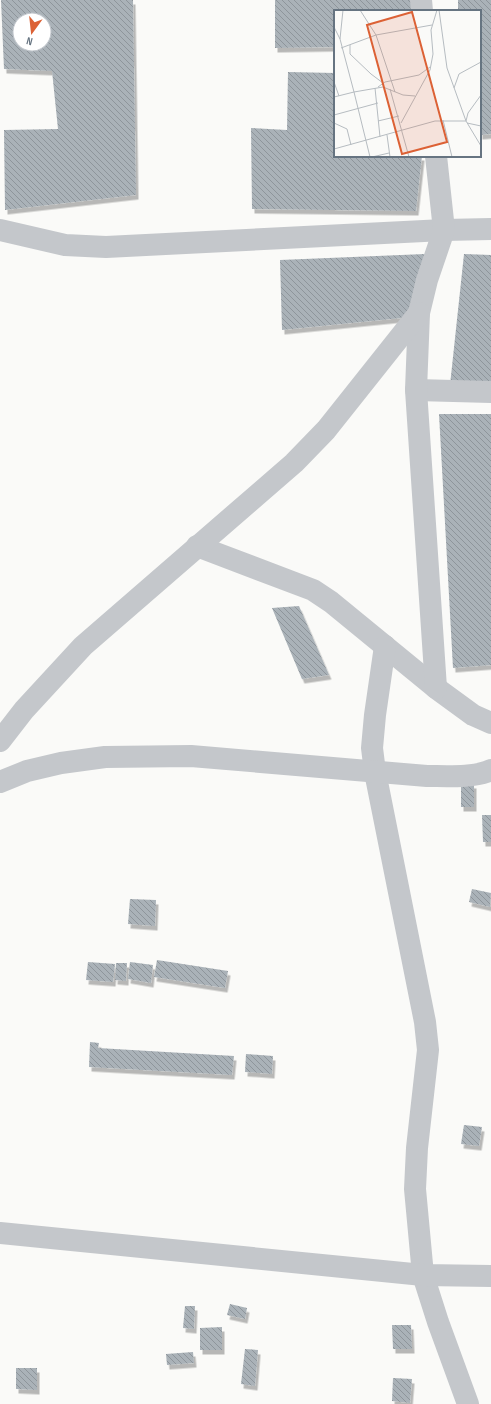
<svg xmlns="http://www.w3.org/2000/svg" width="491" height="1404" viewBox="0 0 491 1404" font-family="'Sofia Sans Condensed',sans-serif">
<defs>
<pattern id="building-back-hatch" width="6" height="6" patternUnits="userSpaceOnUse"><rect width="6" height="6" fill="#aab2b8"/><path d="M-1 5l2 2M0 0l6 6M5-1l2 2" fill="none" stroke="#8e959b"/></pattern>
<filter id="shadow"><feDropShadow dx="2.5" dy="4.5" stdDeviation="0" flood-color="#0004"/></filter>
</defs>
<rect width="100%" height="100%" fill="#fafaf8"/>
<g fill="url(#building-back-hatch)" fill-rule="evenodd" filter="url(#shadow)">
<path d="M1,0h132l3,195 -131,15 -1,-80 54,-1 -6,-58 -48,-2zM20,20h24v24h-24z"/>
<polygon points="275,0 417,0 418,11 335,11 335,47 275,48"/>
<polygon points="458,0 491,0 491,134 480,135 480,11 458,11"/>
<polygon points="288,72 335,73 335,156 422,156 416,211 252,209 251,128 287,130"/>
<polygon points="425,254 421,316 282,330 280,260"/>
<polygon points="464,254 491,255 491,389 450,385"/>
<polygon points="439,414 491,414 491,665 453,668"/>
<polygon points="299,606 329,675 302,679 272,608"/>
<polygon points="461,783 474,784 474,807 461,807"/>
<polygon points="482,815 491,815 491,842 483,842"/>
<polygon points="472,889 491,893 490,907 469,902"/>
<polygon points="130,899 156,900 155,926 128,924"/>
<polygon points="157,960 228,971 225,988 154,977"/>
<polygon points="88,962 115,964 113,982 86,980"/>
<polygon points="130,962 153,965 151,983 128,979"/>
<polygon points="116,963 127,963 126,981 115,980"/>
<polygon points="90,1042 99,1043 98,1048 234,1056 232,1075 89,1067"/>
<polygon points="246,1054 273,1056 272,1074 245,1072"/>
<polygon points="464,1125 482,1127 479,1146 461,1144"/>
<polygon points="230,1304 247,1308 245,1319 227,1315"/>
<polygon points="185,1306 195,1306 194,1329 183,1328"/>
<polygon points="392,1325 411,1325 412,1349 393,1349"/>
<polygon points="222,1327 222,1350 200,1350 200,1328"/>
<polygon points="245,1349 258,1350 255,1386 241,1384"/>
<polygon points="193,1352 194,1363 167,1365 166,1354"/>
<polygon points="16,1368 37,1368 37,1390 16,1389"/>
<polygon points="393,1378 412,1379 410,1403 392,1401"/>
</g>
<g fill="none" stroke-linecap="round" stroke-linejoin="round">
<g stroke="#c4c7cb" stroke-width="22">
<polyline points="421,0 422,11"/>
<polyline points="0,230 65,245 106,247 444,230 491,229"/>
<polyline points="416,390 491,392"/>
<polyline points="197,546 313,590 331,602 436,688 473,715 491,723"/>
<polyline points="385,646 375,715 372,748 375,772 425,1022 428,1050 417,1148 415,1189 423,1275 438,1322 468,1404"/>
<polyline points="436,688 416,390 419,313 427,280 444,230 436,156"/>
<polyline points="0,741 24,710 83,646 294,463 326,430 419,313"/>
<path d="M0,782l27,-11 34,-8 44,-6 86,-1 236,20c19,0 47,2 64,-6"/>
<polyline points="0,1233 423,1275 491,1276"/>
</g>
</g>
<g transform="translate(334 10)">
<rect width="147" height="147" fill="#fafaf8"/>
<path fill="none" stroke="#b6bcc1" stroke-width="1" d="M9,0l-3,29 14,53 29,-5 20,8 12,1M26,0l16,25 19,57M105,0l8,58 19,53 15,25M0,17l6,12M16,35v9l21,20 12,9M7,38l35,-13 56,-10M0,72l5,14M44,77l7,-5 34,-7 11,-8M41,78l5,49M120,78l5,-14 22,-12M56,79l19,68M0,87l20,-5 16,65M0,105l44,-12M109,110l9,37M44,111l21,-5M0,113l13,6 4,16M67,113l29,-53 3,-16 -2,-24 6,-20M133,113l14,3M53,125l3,22M0,139l101,-28h31l2,-8 13,-18M38,147l17,-4"/>
<path fill="#dc6135" fill-opacity="0.15" stroke="#dc6135" stroke-width="2" d="M78,2l35,130 -45,12 -35,-129z"/>
<rect width="147" height="147" fill="none" stroke="#667481" stroke-width="2"/>
</g>
<g transform="translate(32 32) rotate(195)"><circle r="19" fill="#ffffff" stroke="#c2c7cd"/>
<path d="M0-3L7 15L0 10L-7 15Z" fill="#dc6135"/>
<text y="-6" font-size="11" font-weight="bold" text-anchor="middle" fill="#667481">N</text>
</g>
</svg>
